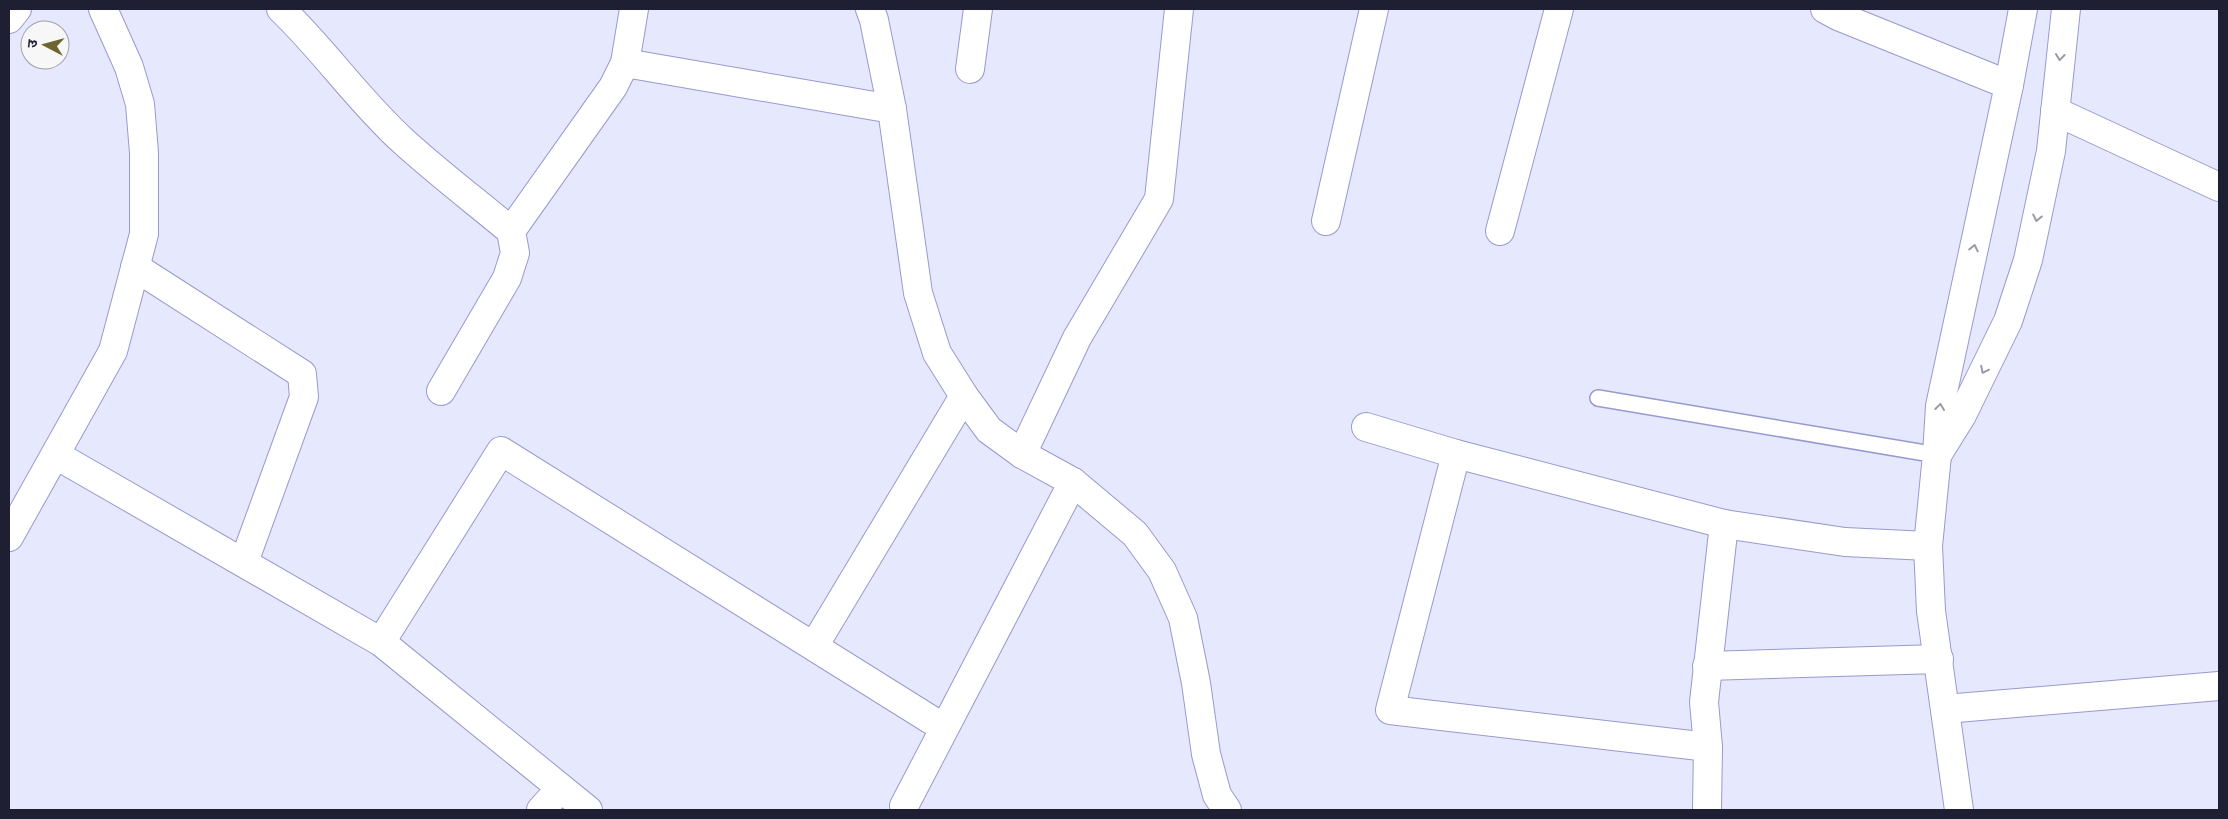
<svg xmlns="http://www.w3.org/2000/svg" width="2228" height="819" viewBox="0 0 2228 819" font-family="Roboto,'Noto Sans Devanagari',sans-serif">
<rect width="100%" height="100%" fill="#e6e8fe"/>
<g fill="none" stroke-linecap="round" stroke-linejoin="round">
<defs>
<polyline id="service" points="1598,398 1937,455"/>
<g id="minor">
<path d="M281,9c43,41 77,91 122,132 34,31 72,60 108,90l4,22 -8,25 -66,113"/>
<polyline points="870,9 874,20 892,109 918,293 937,353 964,396 989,430 1022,454 1073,482 1135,534 1162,571 1183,618 1196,683 1206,754 1217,795 1227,810"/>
<polyline points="9,19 17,9"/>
<polyline points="625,63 892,109"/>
<polyline points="970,69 978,9"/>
<polyline points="2055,111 2219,187"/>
<polyline points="1326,221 1374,9"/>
<polyline points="511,231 613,87 625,63 634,9"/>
<polyline points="1500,231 1559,9"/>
<polyline points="135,267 302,374 304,397 244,562"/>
<polyline points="1366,427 1456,454 1724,524 1845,542 1928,546"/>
<polyline points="1022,454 1077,338 1159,199 1179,9"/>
<polyline points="1456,454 1390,710 1708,747"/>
<polyline points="56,455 381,642 588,810"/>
<polyline points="9,537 113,351 144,234 144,153 140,104 129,67 103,9"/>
<polyline points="381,642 501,451 944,728"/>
<polyline points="814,646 964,396"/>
<polyline points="1707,666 1939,659"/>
<polyline points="1945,709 2219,686"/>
<polyline points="904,806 1073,482"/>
<polyline points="541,810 560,789"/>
<polyline points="1707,810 1708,747 1704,702 1724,524"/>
</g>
<g id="tertiary">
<polyline points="1825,9 1838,16 2009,85"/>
<polyline points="1939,452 1962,415 2008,321 2028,260 2051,151 2066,9"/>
<polyline points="1959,810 1931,611 1928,546 1937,455 1940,406 2009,85 2023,9"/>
</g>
</defs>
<use href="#service" stroke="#979ace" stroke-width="18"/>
<use href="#minor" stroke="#979ace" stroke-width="30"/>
<use href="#tertiary" stroke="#979ace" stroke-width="30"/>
<use href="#service" stroke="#fff" stroke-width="15"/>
<use href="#minor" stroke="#fff" stroke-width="28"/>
<use href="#tertiary" stroke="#fff" stroke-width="28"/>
</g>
<defs><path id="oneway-chevron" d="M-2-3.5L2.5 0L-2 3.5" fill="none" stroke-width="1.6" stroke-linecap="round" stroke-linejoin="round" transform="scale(1.25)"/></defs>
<g stroke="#9a9aa4">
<use href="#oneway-chevron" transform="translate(2060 57) rotate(96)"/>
<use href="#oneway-chevron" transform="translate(2037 218) rotate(102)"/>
<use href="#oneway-chevron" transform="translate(1974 248) rotate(-78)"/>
<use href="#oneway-chevron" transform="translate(1984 370) rotate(116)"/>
<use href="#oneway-chevron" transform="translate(1940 407) rotate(-83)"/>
</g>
<rect width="2228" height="819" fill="none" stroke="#1f1f34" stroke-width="20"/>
<g transform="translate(45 45) rotate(276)"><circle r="24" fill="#f7f7f7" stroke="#a1a1a9"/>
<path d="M0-4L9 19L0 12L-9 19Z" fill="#6c6531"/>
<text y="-8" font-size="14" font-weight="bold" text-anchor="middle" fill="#1f1f34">उ</text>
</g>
</svg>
